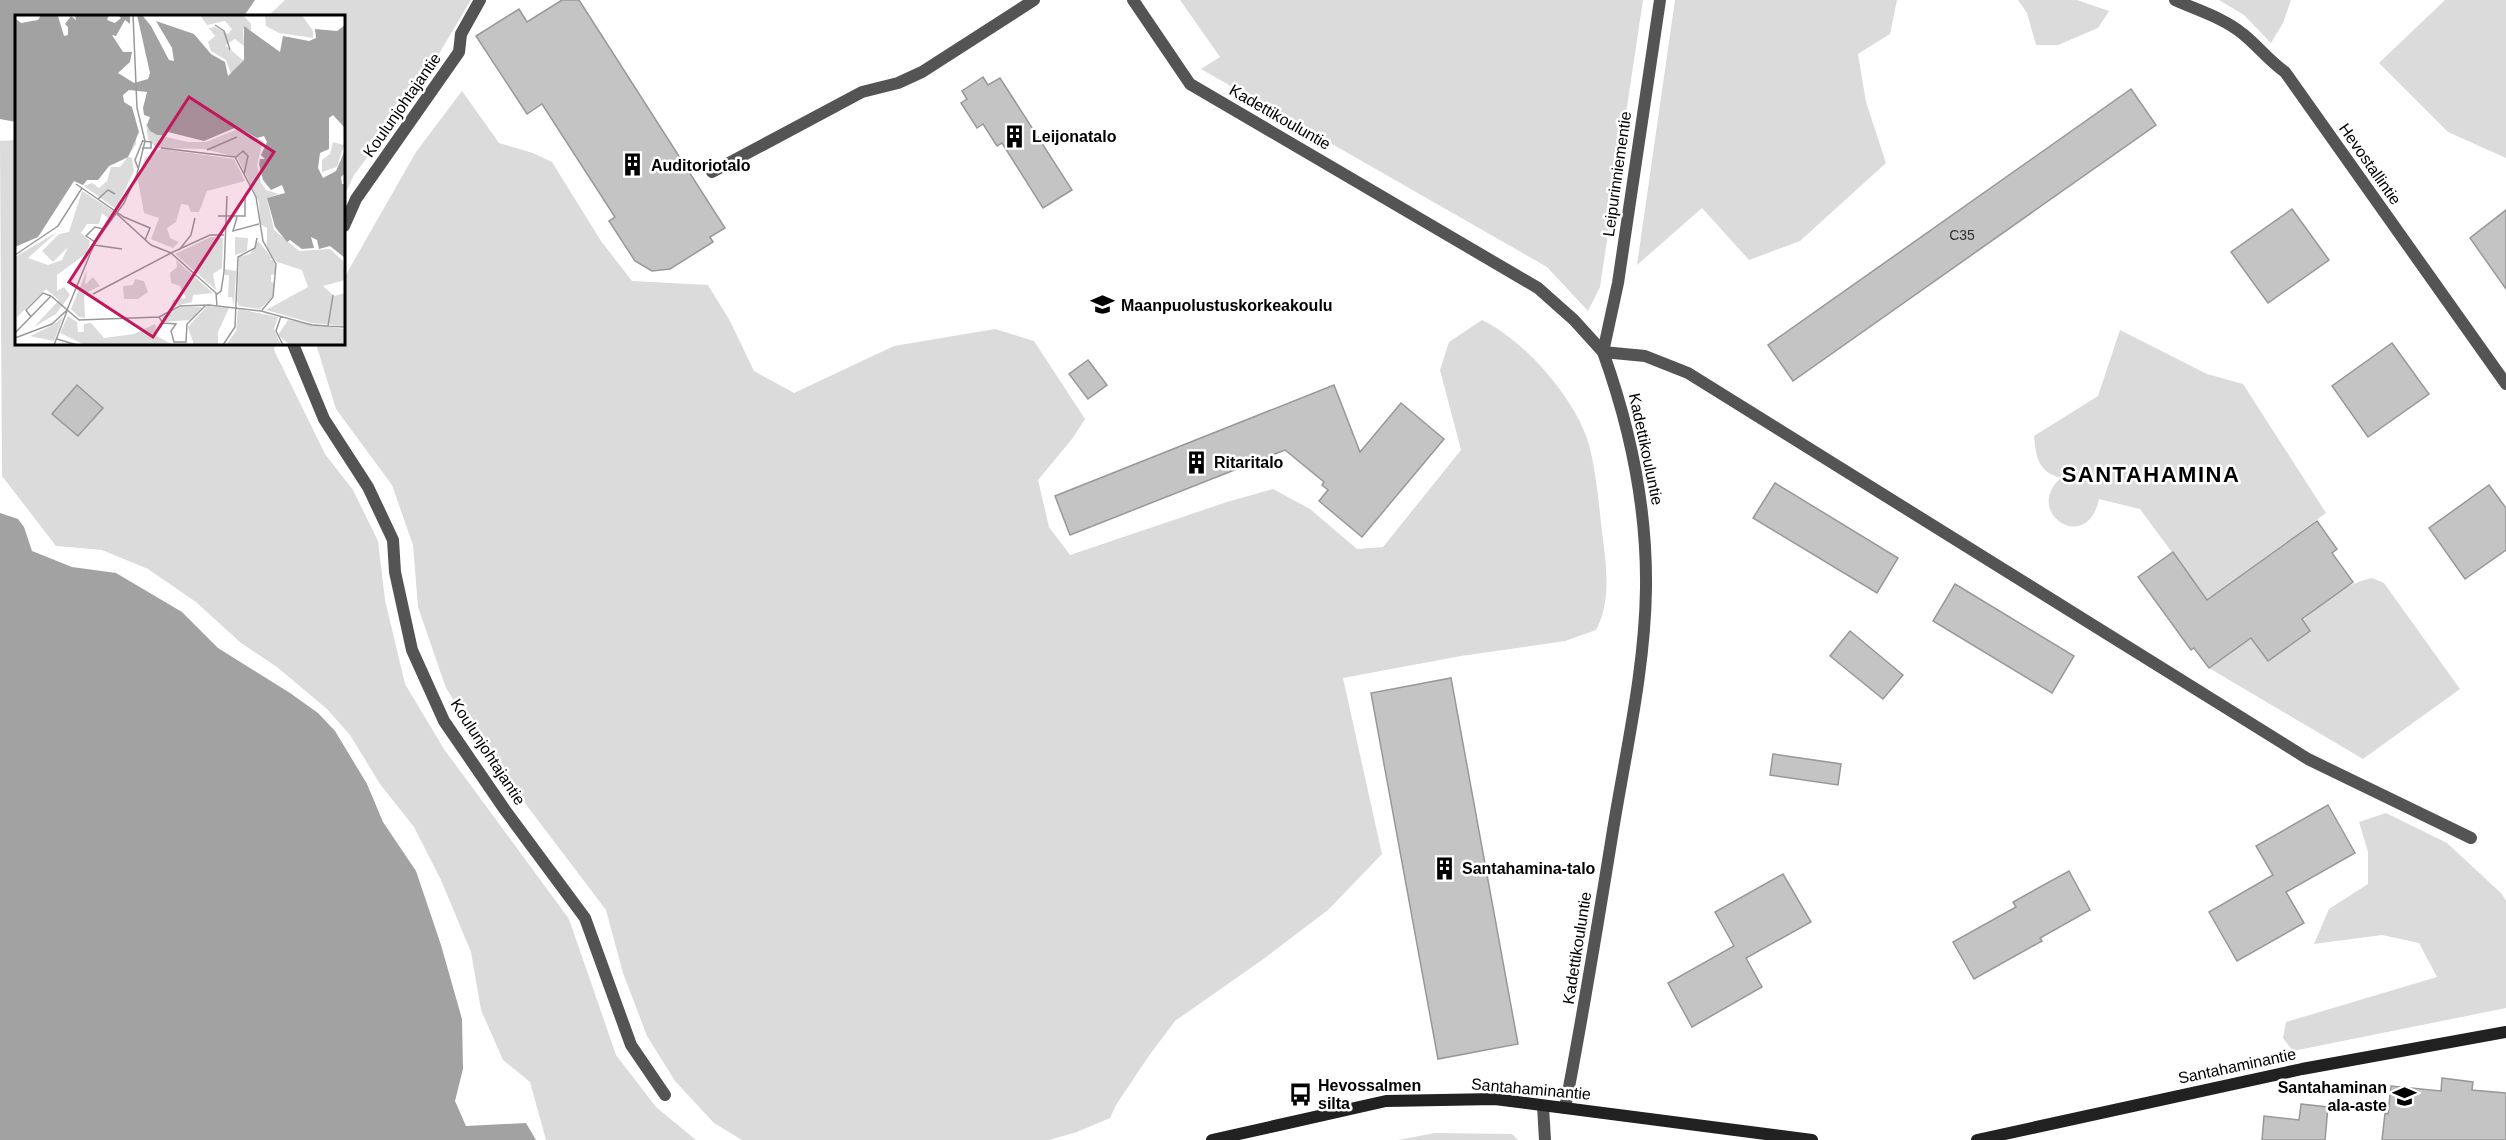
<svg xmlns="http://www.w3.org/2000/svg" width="2506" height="1140" viewBox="0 0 2506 1140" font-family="Arial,sans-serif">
<rect width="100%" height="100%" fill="#fff"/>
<g fill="#dbdbdb">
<polygon points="285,0 471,0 415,94 354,175 344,196 344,16 268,16"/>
<polygon points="1180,0 1643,0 1600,287 1588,311 1547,267 1201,69 1220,57"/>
<polygon points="1675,0 1897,0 1890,34 1858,54 1866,102 1886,163 1800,241 1749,260 1702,208 1637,265"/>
<polygon points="2018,0 2077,0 2109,11 2098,28 2058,45 2036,45 2027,13"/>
<polygon points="2219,0 2291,0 2283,23 2271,43 2244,15"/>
<polygon points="2445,0 2506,0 2506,158 2448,132 2379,63"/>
<path d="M462,91l37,52 34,10 19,9 49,79 31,40 76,4 22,36 24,50 40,22 100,-47 101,-17 39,12 51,78 -13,20 -34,41 11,47 21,28 157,-53 46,-13 37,20 47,40 26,-2 78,-97 -21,-80 9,-28 33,-22c41,20 86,71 103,113 10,24 14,72 17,99 4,31 10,69 -6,98l-31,11 -104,15 -118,22 39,176 -54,56 -66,50 -87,61 -27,36 -32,48 -6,13 -33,14 -28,8h-307l-28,-17 -39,-42 -28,-45 -24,-63 -17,-63 -116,-153 -44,-69 -28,-81 -5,-62 -21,-60 -56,-76 -20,-65h28v-66l72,-126z"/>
<polygon points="16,140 16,344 275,344 274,350 325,454 353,490 378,541 385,600 405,684 444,749 569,919 616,1055 656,1107 696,1140 546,1140 530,1082 503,1060 481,1010 471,952 441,880 414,827 380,784 350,735 327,709 277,667 241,643 196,602 148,569 102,550 56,546 2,476 0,141"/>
<path d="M2120,330l87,44 36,10 83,129 -119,87 -67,-91 -41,-10c-12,57 -77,13 -38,-21 -23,-6 -25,-21 -27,-42l64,-40z"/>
<path d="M2372,578l12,5 76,106 -97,70 -154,-91 42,-30 17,23c28,-34 59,-73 104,-83z"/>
<polygon points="2386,813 2447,843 2502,894 2506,901 2506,1008 2293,1051 2283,1038 2286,1022 2437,977 2419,943 2382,935 2314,944 2329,909 2368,884 2368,852 2359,822"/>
<polygon points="1435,1133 1512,1134 1518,1140 1398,1140"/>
</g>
<g fill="#a2a2a2">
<polygon points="0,0 255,0 244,16 16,16 16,122 0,119"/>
<polygon points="0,513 18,519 24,527 32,551 72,567 116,573 182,612 218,648 290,693 318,713 335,731 367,784 383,822 416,871 441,945 462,1019 463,1069 455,1101 466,1126 526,1123 536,1140 0,1140"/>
</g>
<g fill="#c4c4c4" stroke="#989898" stroke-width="1.5">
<polygon points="562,0 579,0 725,228 710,237 713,242 670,269 652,271 635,261 609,221 615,217 542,104 527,114 476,36 519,9 527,22"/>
<polygon points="983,77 988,85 1000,78 1072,190 1043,208 1002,143 997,146 983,124 977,128 961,103 967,99 962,91"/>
<polygon points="2131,89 2156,125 1793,381 1768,345"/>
<polygon points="2292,209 2329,260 2268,303 2231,252"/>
<polygon points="2506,210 2506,289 2470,238"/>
<polygon points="2392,343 2429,394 2368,437 2332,386"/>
<polygon points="1088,360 1107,385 1088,399 1069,374"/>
<polygon points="77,385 103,408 78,436 52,414"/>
<polygon points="1334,385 1360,452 1401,403 1444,439 1362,537 1319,501 1328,490 1322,485 1324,482 1285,450 1070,535 1055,496"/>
<polygon points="1775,483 1898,558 1877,593 1753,518"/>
<polygon points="2489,485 2506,508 2506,550 2465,579 2429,528"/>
<polygon points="2317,521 2337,549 2332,553 2353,582 2302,619 2310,631 2268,661 2251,638 2209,668 2194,648 2191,650 2138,577 2173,552 2207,600"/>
<polygon points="1955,584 2074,656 2052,693 1933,621"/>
<polygon points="1850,631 1903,675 1883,699 1830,656"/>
<polygon points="1451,678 1518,1044 1438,1059 1371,693"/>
<polygon points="1773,754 1841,764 1838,785 1770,775"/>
<polygon points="2328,805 2355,853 2286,892 2304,923 2237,961 2209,912 2273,875 2256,846"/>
<polygon points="2069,871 2090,910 2040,938 2042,941 1974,979 1953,942 2016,907 2013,902"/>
<polygon points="1783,874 1811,922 1746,958 1762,987 1692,1027 1668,983 1734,946 1715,912"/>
<polygon points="2442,1078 2473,1082 2472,1090 2506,1093 2506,1140 2382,1140 2385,1113 2388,1114 2391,1086 2441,1091"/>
<polygon points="2301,1104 2328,1107 2325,1140 2262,1140 2264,1116 2299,1120"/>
</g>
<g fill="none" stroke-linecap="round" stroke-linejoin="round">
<g stroke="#545454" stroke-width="12">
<polyline points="1133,0 1190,84 1538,288 1574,320 1603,352"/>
<polyline points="712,172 862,92 898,83 922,72 1034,0"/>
<polyline points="344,226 356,199 459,52 461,34 480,0"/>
<polyline points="293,344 324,419 368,487 393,540 395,572 412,650 444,721 505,810 585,918 631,1045 665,1095"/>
<polyline points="1603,352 1645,356 1688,373 2308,759 2471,838"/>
<polyline points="1603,352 1618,283 1660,0"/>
<polyline points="1543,1106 1545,1140"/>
</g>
<g stroke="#545454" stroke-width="12">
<path d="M2175,0c22,10 49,18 68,34 15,12 25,26 42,38l221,312"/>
<path d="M1565,1108c18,-92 33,-185 48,-278 13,-80 32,-161 33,-242 1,-81 -16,-161 -43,-236"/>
</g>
<g stroke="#212121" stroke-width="12">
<polyline points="1212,1140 1386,1101 1495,1099 1812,1140"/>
<polyline points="1977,1140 2302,1069 2506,1032"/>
</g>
</g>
<defs>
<symbol id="building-bare" viewBox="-9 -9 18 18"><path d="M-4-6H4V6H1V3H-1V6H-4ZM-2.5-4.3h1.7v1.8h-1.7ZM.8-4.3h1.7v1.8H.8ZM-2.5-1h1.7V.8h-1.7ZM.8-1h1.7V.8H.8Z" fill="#000" stroke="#fff" stroke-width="2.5" paint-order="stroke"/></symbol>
<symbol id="university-bare" viewBox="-9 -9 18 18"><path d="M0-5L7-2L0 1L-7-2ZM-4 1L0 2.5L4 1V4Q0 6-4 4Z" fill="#000" stroke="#fff" stroke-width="2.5" paint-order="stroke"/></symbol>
<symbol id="bus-bare" viewBox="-9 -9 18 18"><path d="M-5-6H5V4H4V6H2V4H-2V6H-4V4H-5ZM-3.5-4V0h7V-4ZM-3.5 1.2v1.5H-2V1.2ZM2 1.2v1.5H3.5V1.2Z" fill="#000" stroke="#fff" stroke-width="2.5" paint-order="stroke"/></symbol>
<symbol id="school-bare" viewBox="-9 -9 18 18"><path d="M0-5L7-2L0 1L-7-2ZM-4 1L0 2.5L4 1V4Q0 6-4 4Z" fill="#000" stroke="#fff" stroke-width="2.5" paint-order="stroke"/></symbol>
</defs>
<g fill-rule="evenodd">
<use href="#building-bare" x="998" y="120" width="33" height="33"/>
<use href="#building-bare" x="616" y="148" width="33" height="33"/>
<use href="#university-bare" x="1086" y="288" width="33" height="33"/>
<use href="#building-bare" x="1180" y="446" width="33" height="33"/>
<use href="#building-bare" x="1428" y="852" width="33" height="33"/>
<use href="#bus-bare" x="1284" y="1078" width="33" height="33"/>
<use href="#school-bare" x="2388" y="1080" width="33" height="33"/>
</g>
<g text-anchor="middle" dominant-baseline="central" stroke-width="5" stroke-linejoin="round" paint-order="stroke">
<g font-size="14" fill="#313131">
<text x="1962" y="235">C35</text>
</g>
<g font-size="16" fill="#000" stroke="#fff">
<text transform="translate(402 105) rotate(-55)">Koulunjohtajantie</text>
<text transform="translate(1280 117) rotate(30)">Kadettikouluntie</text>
<text transform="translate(2370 164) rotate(55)">Hevostallintie</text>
<text transform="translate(1617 174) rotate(-82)">Leipurinniementie</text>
<text transform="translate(1646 449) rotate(78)">Kadettikouluntie</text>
<text transform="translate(488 752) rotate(57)">Koulunjohtajantie</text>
<text transform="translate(1577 948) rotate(-81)">Kadettikouluntie</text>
<text transform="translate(2237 1066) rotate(-12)">Santahaminantie</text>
<text transform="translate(1531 1089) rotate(5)">Santahaminantie</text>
</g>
<g font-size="16" font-weight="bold" fill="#000" stroke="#fff" text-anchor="start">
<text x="1032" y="136">Leijonatalo</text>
<text x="651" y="165">Auditoriotalo</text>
<text x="1121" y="305">Maanpuolustuskorkeakoulu</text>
<text x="1214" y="462">Ritaritalo</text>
<text x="1462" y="868">Santahamina-talo</text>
<text x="1318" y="1085">Hevossalmen<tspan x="1318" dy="18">silta</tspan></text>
<text x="2387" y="1087" text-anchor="end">Santahaminan<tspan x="2387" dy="18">ala-aste</tspan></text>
</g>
<g font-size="22" font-weight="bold" letter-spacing="1.5" fill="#000" stroke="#fff">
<text x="2151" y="474">SANTAHAMINA</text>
</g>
</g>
<g transform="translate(15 15)">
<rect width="330" height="330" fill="#fff"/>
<path d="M185,0h43l8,9v6l-8,-1 1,17 -9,-7 -10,6 19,16 -13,13 -5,-14 -15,-9 -3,-9 7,-6 -6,-8 6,-1 13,7 4,-5 -7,-8 -18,4zM287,0l11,16v7l-34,-5 -13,-7 -1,-11zM131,108l11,12 31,7h18l32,-13 25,12 -6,24 4,18 5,7 13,4 -12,4 7,32 25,21 31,-2 13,12 2,19 -22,6 11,10 11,-3v33l-33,-3 -46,-13 42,-23 -6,-17 -25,-8 -10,-14v-20l-7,-4 -1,-22 -22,-45 -33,-8 -48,-1 -8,-9zM122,110l-1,19 -8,13 4,1 2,13 -18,38 -32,-23 8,-3 7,5 8,-7 4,-14h9l7,-9 -18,8 -11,14h-11l-4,5 -7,-3zM318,127l11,3 -7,22 -15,5v-12l8,-6zM146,134l73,10 11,22 -38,10 -8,21h-8l-3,-7 -7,-1 -5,18 -9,6 3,10 9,4 -6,6 -22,-9 8,-21 -15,-5 -6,-33 7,-22zM67,176l33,21 -6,7 -7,-6 -3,11h-12l-6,9 9,8 -3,12 -30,22v16l7,-4 6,8 -14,19 -22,13 25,-27 -13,-11 -29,28 -2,-60 42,-25 -29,26 20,7 14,-5 6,-13 -15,15 -11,-11 17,-17 10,-2zM196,222l12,1 -1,30 -9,6 3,16 -41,-36zM220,222l13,1 -1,13 -12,4zM243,226l15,18 -5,1h6l1,5v9l-4,1v7l4,1 -2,13 -13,13 -21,-3 -2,-5 2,-44 11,-3zM161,245l37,33 -20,2 -1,7 -20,5 1,-7 13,-2 -6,-12 -9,-3 -1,-10 7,-6zM210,254l11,2 -2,35 -2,-9h-4l1,-22h-4zM72,255l-2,15 8,-8 7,9 -16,8 1,24 -6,-1 -8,-8zM120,264l9,2 4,11 -10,7h-14l-1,-13 10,-1zM192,291l22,2 -11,24v13h-24l-6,-18zM165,292h21l1,1 -12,12 -26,2 -2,-5zM223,294l40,8 -4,12 7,16h-55l10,-14zM53,301l9,6 1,10h6v-8l7,-1 13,15 30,-4 21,-10 2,12 16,9h-88l-25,-12zM48,302l-9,24 -24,-5 23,-11zM273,305l57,9v16h-55l-12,-10z" fill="#dbdbdb"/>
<path d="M26,0l17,1 6,20 4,-1v-8l2,2 -5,-5 6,-8 5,4 -1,-5h34l-2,5 8,3 6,-5 -3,-3h12v9l-5,-4 -9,16 -4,-1 11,17h9l-2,10 -12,11 16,10 14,-4 2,-6 -13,-58h5l9,11 18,34 5,1 -2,-13 -16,-27 38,13 17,20 14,8 3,14 16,-16v-34l36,26 3,-16 26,5 7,-3 -1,-9 22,2 8,-6v103l-12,-13 -4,3v31l-9,4 -2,15 5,10 13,-7 9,-21v23l-4,4 1,7h3v74l-15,-12 -11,3 -2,-9 -6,-3 3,11 -12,1 -12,-9 -3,2 -12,-15 -8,-29 18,-5 -3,-8 -11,5 -8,-10 -4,-16 1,-5h5l-4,-4 6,-13 -3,-6 -7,2 -20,-11 -33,14 -36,-9 -3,4 -8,-1 -7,-4 -3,-6 3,-8 -6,-2 -1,-7 4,-16 -18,-2 -6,5 1,7 8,5 7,25 -11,25 -19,9 -11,14h-11l-4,5 -9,-4 -36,56 -23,10v-229l6,5 17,-3z" fill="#a2a2a2"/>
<path fill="none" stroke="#a2a2a2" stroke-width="3" d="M0,66l98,1M0,67l119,3M159,69l70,13 101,7M124,70l16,-3 90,16 100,8"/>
<path fill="none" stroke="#999" stroke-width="1.5" d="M200,10l9,6 6,19M127,133h9v-6l-8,-1M146,133l74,9 21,40 7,44 13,23 -3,33 -11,13M192,135l30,-13M220,143l8,-7 5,5 -4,18M123,153l-3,-8 8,-20M61,169l48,33 26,11 -5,12M83,184l10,-9 7,4M102,199l34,31 20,8 39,-18h14M203,201h27v-19M222,202l-4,14 26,-7M80,227l-9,-6 9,-9 9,2M79,230l28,4M164,235l12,-15 4,-17M156,238l45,40 1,13M0,240l43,-29 24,-38M78,279l78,-41M201,280l5,-4 3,-19 3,-76M266,301l-5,15 7,14M16,302l-5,-7 17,-17 8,3M144,302l4,6 13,1 -5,7 3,11h12l1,-18 19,-19M313,311l5,-31M0,318l36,-37 28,24 80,-3 21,-11 29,-1 52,6 51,14 33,2M0,323l37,-14 15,-14 28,-68 29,-39 13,-29 8,-33 -8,-33 -4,-93M42,324l20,6M39,330l13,-34M208,330l12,-18 3,-70 17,-9 2,-10"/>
<path fill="#c2185b" fill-opacity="0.15" stroke="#c2185b" stroke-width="3" d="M174,82l85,55 -121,185 -84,-55z"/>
<rect width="330" height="330" fill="none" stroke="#000" stroke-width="3"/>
</g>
</svg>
